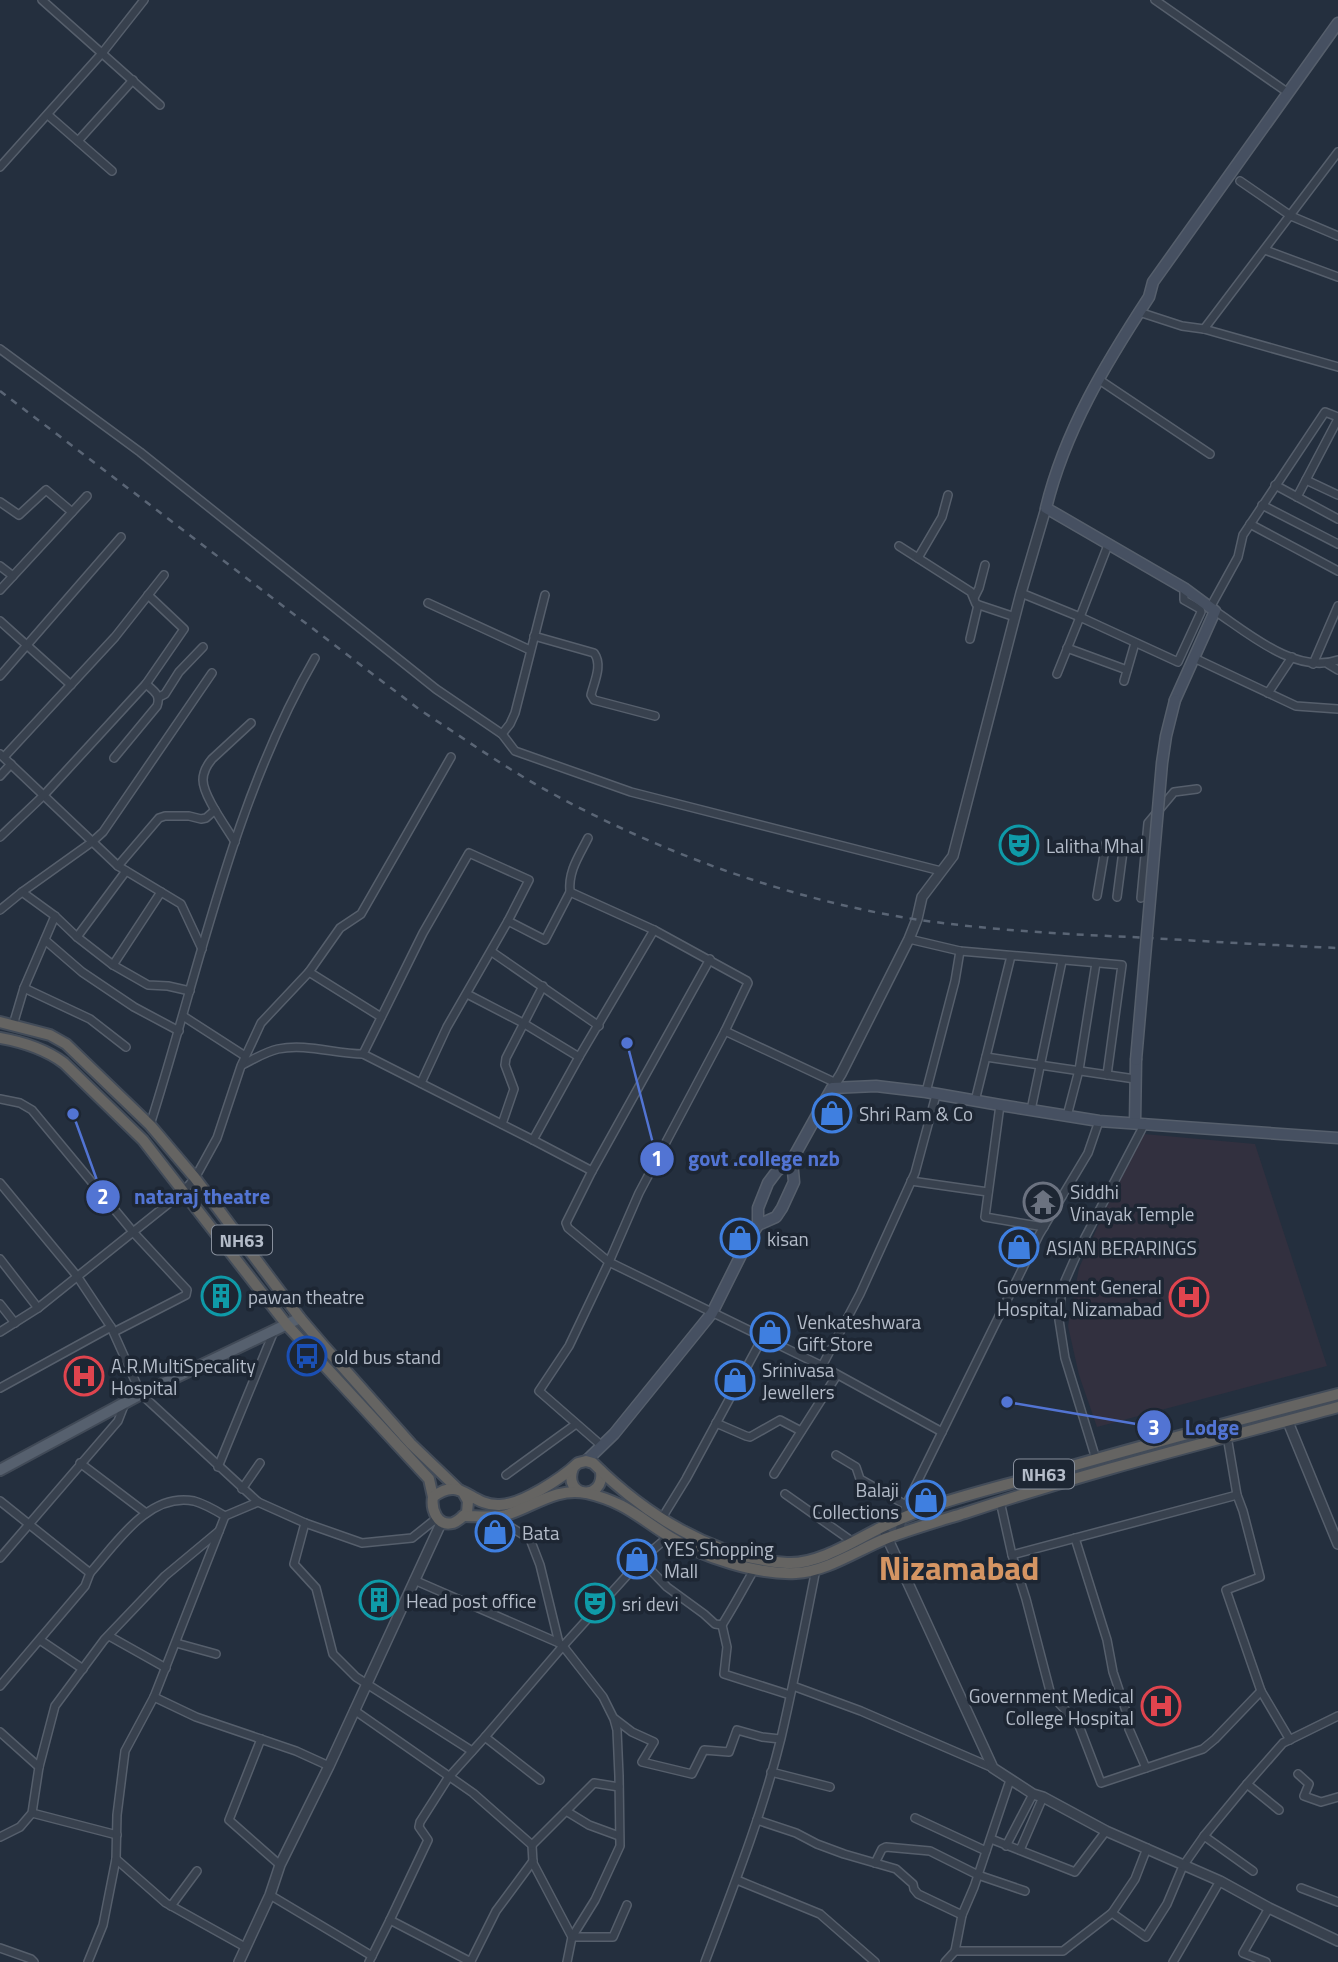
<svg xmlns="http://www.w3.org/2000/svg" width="1338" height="1962" viewBox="0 0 1338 1962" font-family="'Titillium Web',sans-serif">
<rect width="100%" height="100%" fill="#242f3e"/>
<polygon fill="#32303f" points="1144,1134 1255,1144 1327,1366 1097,1427 1079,1375 1068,1326 1079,1268 1106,1208"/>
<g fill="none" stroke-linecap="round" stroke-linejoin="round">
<defs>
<g id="minor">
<polyline points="42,0 160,105"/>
<polyline points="1155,0 1287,92"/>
<polyline points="48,115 112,171"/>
<polyline points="78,141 133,80"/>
<polyline points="0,167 103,52 144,0"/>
<polyline points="1240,181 1291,216 1338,236"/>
<polyline points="1265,250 1338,277"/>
<polyline points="1139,312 1182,326 1204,329 1338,367"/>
<polyline points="1204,329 1338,152"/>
<polyline points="0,349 140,452 436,689 502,734 515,751 631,792 941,871"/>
<polyline points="1098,379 1210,454"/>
<polyline points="1306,480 1338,495"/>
<polyline points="1275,485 1338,519"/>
<polyline points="1297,497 1338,419"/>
<polyline points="0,502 19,515 46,490 72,512"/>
<polyline points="1262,505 1338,544"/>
<polyline points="1250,524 1338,571"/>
<polyline points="899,546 971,592 976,604 1015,617"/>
<polyline points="918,558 942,517 948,495"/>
<polyline points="0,566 13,576"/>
<polyline points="0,590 87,496"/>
<polyline points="1021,593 1080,617 1108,545"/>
<polyline points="974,598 979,588 985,565"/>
<polyline points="428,603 530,650"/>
<polyline points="1211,606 1238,557 1243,535 1325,412 1338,417"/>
<path d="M1215,611c33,22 81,64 123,49"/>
<polyline points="0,621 71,685"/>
<path d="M534,636l60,17c9,12 0,29 -3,42l3,5 61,16"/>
<polyline points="970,639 978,605"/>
<polyline points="1067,648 1127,670"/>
<polyline points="1194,658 1296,706 1338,709"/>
<polyline points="1313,664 1338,606"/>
<polyline points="1328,664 1338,670"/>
<polyline points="1057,674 1080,617 1178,662 1201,612 1200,609 1184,600 1184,588"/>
<polyline points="0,676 121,537"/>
<polyline points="1124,681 1135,643"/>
<polyline points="1268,693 1292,657"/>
<polyline points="159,697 165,694 179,672 203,647"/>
<polyline points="502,734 510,724 515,713 545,595"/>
<polyline points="0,754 118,866 181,904 202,949"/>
<polyline points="4,757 115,637 164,575"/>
<path d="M114,758l43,-52c4,-11 -3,-15 -11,-22"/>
<polyline points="0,776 11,764"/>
<polyline points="0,837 44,795 146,684 184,629 148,595"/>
<path d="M235,842c-8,-14 -32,-46 -32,-62 0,-8 4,-15 9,-21l39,-36"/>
<polyline points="118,866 159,818 165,816 189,816 201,819 206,818 215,810"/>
<polyline points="22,892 92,842 103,832 212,673"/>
<path d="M570,892c-2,-21 9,-36 18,-54"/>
<polyline points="1097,896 1106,843"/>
<polyline points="1117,897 1123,851"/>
<polyline points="1141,898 1148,823 1174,792 1197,789"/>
<polyline points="0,910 22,892 55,916 77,937 113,965 148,985 168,986 190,991"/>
<polyline points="77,937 126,871"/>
<polyline points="909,939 960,951 1122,965 1107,1075"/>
<polyline points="45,940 82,972 134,1007 179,1031"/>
<polyline points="492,952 599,1026"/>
<polyline points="113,965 161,892"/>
<polyline points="309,972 340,928 361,914 451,757"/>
<polyline points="24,988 55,916"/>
<polyline points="467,994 523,1023 579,1057"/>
<polyline points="183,1016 245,1056"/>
<polyline points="13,1025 24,988 90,1019 126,1047"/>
<polyline points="725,1031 639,1193 609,1262 822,1366 942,1432"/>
<polyline points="986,1057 1135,1079"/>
<path d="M242,1065c12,-6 23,-13 36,-16 28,-6 57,5 85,5"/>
<polyline points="421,1083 447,1027 508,921"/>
<polyline points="926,1092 955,981 960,951"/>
<polyline points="0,1099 20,1103 32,1110 134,1233 187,1290 186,1295 114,1332"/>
<polyline points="975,1101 1011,956"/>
<polyline points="1000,1105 985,1217 1044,1227"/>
<polyline points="1031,1110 1062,961"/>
<polyline points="1067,1116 1079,1070 1096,963"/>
<polyline points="502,1124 514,1089 505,1065 506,1058 543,986"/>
<path d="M150,1125c50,-157 82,-323 165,-467"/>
<polyline points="533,1140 363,1054 423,933 469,853 529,880 508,921 545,940 570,892 654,930"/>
<polyline points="592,1171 710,959"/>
<polyline points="911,1181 988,1192"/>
<polyline points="0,1183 77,1276 111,1327 141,1394 258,1502 305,1523 362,1543 412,1538 437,1518"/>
<polyline points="0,1259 38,1308"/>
<polyline points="0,1304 15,1323"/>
<polyline points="0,1332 38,1308 183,1192 195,1178 217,1138 241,1066 261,1023 309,972 381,1017"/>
<polyline points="822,1366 860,1294 915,1173 936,1095"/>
<polyline points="0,1388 111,1327"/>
<polyline points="716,1423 746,1436 750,1437 780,1420 801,1431"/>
<polyline points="602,1446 539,1391 569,1346 609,1262 568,1228 566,1223 592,1171 533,1140 579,1057 654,930 747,981 748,983 725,1031 836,1083"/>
<polyline points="836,1455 856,1467 860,1479 906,1505"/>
<polyline points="1096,1459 1065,1358 1059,1320 1061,1297 1065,1281 1080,1247 1145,1123"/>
<polyline points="80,1463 146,1513"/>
<polyline points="218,1467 274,1331"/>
<polyline points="774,1474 837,1375"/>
<polyline points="506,1475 576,1424"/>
<polyline points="242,1489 260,1463"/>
<polyline points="785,1494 853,1542"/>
<path d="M0,1501l90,72c26,-29 58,-81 104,-72 11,3 21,9 31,15l33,-14"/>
<polyline points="1000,1501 1012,1555 1026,1599 1051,1695 1078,1723 1101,1783 1203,1749 1215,1739 1261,1691 1226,1590 1260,1577 1243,1511 1237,1495 1227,1436"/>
<polyline points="502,1515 509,1526 530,1539 540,1565 559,1643 563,1646 641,1560 669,1536"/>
<polyline points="662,1518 686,1479 763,1337"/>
<polyline points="305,1523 294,1564 316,1588 333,1654 356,1677 472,1751"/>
<polyline points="898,1535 906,1505 1039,1235 1088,1153 1099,1121"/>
<polyline points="1075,1538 1107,1640 1113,1672 1127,1714 1129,1729 1146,1768"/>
<polyline points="1012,1555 1237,1495"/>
<polyline points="0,1558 118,1421 125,1403"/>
<path d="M641,1560l26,27 37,27 11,10 7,1c12,-19 22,-38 33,-57"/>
<polyline points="414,1580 559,1643"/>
<polyline points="722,1625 727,1647 724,1674 790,1695"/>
<polyline points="109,1636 166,1668"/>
<polyline points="40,1640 83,1669"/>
<polyline points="176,1643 216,1654"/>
<polyline points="0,1686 85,1586 90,1573"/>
<polyline points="793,1686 861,1711 993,1768"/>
<polyline points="1261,1691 1290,1740"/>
<polyline points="154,1697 196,1717 296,1751 329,1766"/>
<polyline points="354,1710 473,1793 532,1845 533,1863 572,1937 567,1962"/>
<polyline points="615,1719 632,1732 654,1742 642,1762 692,1774 704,1750 729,1752 737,1730 762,1737 780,1739"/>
<polyline points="0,1732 39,1767"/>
<polyline points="485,1737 540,1780"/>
<polyline points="261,1739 229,1820 280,1865"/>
<polyline points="771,1772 830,1787"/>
<polyline points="1298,1774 1309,1784 1304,1796 1321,1802 1338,1797"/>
<polyline points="1247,1784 1279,1810"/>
<polyline points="566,1811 589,1825 619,1836"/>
<polyline points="32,1813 117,1835"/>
<polyline points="915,1818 986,1851"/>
<polyline points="757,1820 796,1833 817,1844 844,1854 896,1869 913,1884 914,1889 918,1894 962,1915"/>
<polyline points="1204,1836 1253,1871"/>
<polyline points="0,1837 20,1827 32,1813 39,1767 55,1706 104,1640 165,1576 219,1531"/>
<polyline points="991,1839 1075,1872 1106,1831"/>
<polyline points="532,1845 594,1783 619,1787"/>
<polyline points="1006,1846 1033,1794"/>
<polyline points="1020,1850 1043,1797"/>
<polyline points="116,1859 166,1903 245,1947"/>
<polyline points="875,1863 882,1849 886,1847 930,1851 978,1875 1025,1891"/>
<polyline points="737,1880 820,1914 875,1962"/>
<polyline points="1301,1888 1338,1902"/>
<polyline points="270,1895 372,1956"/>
<polyline points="171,1906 197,1871"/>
<polyline points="1112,1913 1146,1937 1167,1904 1183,1866 1204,1836 1247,1784 1283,1743 1338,1716"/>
<polyline points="390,1920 428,1840 419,1827 420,1822 448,1778 485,1737 563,1646 603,1697 614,1719 617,1730 619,1776 620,1846 595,1900 572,1937 613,1937 627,1905"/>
<polyline points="0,1948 31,1959 34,1962"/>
<polyline points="955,1951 1063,1951 1112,1913 1135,1879 1147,1848"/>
<polyline points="471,1961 496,1911 533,1861"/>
<polyline points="88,1962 103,1925 116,1859 117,1815 125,1751 154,1697 225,1516"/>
<polyline points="369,1962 390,1920 471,1962"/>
<path d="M705,1962c28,-74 57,-147 76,-224 13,-56 24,-113 35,-169"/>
<polyline points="945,1962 955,1951 962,1915 974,1887 1010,1780"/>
<polyline points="1173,1962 1220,1881"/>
<polyline points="1266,1962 1243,1953 1269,1908"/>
</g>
<g id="tertiary">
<polyline points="832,1088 841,1074 909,939 917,919 922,897 953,856 1021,593 1046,508"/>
<polyline points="1288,1422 1338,1544"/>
<polyline points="885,1533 993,1768 1033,1794 1043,1797 1106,1831 1220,1881 1269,1908 1338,1941"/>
<polyline points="239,1962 270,1895 280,1865 329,1766 442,1521"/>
</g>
<g id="secondary">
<path d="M1175,700l40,-89 -31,-23 -138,-80c19,-78 60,-145 103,-211l4,-15 185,-259"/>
<polyline points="1135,1123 1136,1060"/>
<polyline points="758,1225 776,1217 782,1208 794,1182 792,1160"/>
<polyline points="586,1461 614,1434 712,1313 746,1245 758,1225 758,1208 768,1183 777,1171 792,1160 832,1088 876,1086 926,1092 1000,1105 1099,1121 1338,1138"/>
</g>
<polyline id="primary" points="0,1470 141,1394 300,1318"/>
<g id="trunk">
<polyline points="0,1022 50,1035 66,1044 150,1125 195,1178 300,1318 323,1345 411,1444 459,1490"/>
<path d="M0,1038c23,4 45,11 64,25l79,77 144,185 142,154 4,18"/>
<path d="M573,1468c-11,30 32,34 28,3"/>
<path d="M464,1494l4,7 -1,12c-4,3 -8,8 -14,10 -16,4 -22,-14 -20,-26 28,-22 36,8 65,8 22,1 64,-27 80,-42l8,-2 7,2c51,51 120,95 194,100 30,2 67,-22 93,-35 19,-9 39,-17 59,-24 37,-12 75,-21 112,-32 96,-28 191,-53 287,-78"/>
<path d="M463,1516c14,0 30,2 43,-1 27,-8 50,-28 80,-22 39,9 52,24 84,44 32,20 88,38 126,36 29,-1 62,-23 89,-34 26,-10 54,-18 80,-26 123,-41 248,-72 373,-106"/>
</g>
</defs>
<use href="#minor" stroke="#565f6c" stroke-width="10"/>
<use href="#tertiary" stroke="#565f6c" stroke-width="12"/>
<use href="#secondary" stroke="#565f6c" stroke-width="13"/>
<use href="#primary" stroke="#414a57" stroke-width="14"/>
<use href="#trunk" stroke="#434c59" stroke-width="14"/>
<use href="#minor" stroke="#38414e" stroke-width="7"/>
<use href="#tertiary" stroke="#38414e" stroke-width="9"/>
<use href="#secondary" stroke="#465061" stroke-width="10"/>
<use href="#primary" stroke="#56606e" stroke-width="10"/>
<use href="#trunk" stroke="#656462" stroke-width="10"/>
<path stroke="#5a6575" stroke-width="2.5" stroke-dasharray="7 7" stroke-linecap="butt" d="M0,391l420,319c45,29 88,60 135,85 111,60 239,106 365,125 70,10 141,14 211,17 69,4 138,8 207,11"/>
<defs>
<polyline id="secondary-bridge" points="1136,1060 1162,763 1166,736 1175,700"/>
</defs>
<use href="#secondary-bridge" stroke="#565f6c" stroke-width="13" stroke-linecap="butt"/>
<use href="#secondary-bridge" stroke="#465061" stroke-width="10"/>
</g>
<defs>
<symbol id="theatre-ring" viewBox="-11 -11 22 22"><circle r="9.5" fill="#1d2633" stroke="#0f9aa8" stroke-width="1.5"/><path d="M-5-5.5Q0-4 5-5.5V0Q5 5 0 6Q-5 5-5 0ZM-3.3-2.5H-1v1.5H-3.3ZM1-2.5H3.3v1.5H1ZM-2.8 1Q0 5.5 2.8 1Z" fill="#0f9aa8"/></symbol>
<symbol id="shop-ring" viewBox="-11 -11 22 22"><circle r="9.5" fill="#1d2633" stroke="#3f7fe0" stroke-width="1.5"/><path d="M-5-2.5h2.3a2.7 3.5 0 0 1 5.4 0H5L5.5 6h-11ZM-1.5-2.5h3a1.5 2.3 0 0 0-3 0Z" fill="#3f7fe0"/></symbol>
<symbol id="temple-ring" viewBox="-11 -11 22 22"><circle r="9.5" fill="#1d2633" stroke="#6b7280" stroke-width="1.5"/><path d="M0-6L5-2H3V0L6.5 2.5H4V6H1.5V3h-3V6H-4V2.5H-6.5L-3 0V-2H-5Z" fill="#6b7280"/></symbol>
<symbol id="building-ring" viewBox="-11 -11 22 22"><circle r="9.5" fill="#1d2633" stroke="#0f9aa8" stroke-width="1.5"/><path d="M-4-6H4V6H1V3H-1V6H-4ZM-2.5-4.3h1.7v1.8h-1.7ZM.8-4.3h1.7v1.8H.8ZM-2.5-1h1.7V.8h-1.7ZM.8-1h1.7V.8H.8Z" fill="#0f9aa8"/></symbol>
<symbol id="hospital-ring" viewBox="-11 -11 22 22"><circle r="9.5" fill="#1d2633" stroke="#e0444e" stroke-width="1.5"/><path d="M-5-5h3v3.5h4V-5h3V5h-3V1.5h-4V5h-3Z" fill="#e0444e"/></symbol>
<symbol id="bus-ring" viewBox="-11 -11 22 22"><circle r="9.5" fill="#1d2633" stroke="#1a4fb4" stroke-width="1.5"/><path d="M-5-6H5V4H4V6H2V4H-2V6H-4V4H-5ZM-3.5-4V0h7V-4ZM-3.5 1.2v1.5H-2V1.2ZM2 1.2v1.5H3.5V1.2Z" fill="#1a4fb4"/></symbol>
</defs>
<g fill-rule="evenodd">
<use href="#theatre-ring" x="997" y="823" width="44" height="44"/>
<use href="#shop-ring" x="810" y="1091" width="44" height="44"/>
<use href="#temple-ring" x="1021" y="1180" width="44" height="44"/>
<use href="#shop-ring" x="718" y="1216" width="44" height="44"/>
<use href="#shop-ring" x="997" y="1225" width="44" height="44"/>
<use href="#building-ring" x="199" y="1274" width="44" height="44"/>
<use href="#hospital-ring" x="1167" y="1275" width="44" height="44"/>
<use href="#shop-ring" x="748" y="1310" width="44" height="44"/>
<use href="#bus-ring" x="285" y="1334" width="44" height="44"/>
<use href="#hospital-ring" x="62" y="1354" width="44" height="44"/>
<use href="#shop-ring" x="713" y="1358" width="44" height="44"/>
<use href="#shop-ring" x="904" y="1478" width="44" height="44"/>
<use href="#shop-ring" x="473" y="1510" width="44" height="44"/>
<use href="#shop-ring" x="615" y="1537" width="44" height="44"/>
<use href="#building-ring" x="357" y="1578" width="44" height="44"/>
<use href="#theatre-ring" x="573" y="1581" width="44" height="44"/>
<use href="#hospital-ring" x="1139" y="1684" width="44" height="44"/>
</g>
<g text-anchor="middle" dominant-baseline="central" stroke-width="7" stroke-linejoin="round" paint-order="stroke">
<g fill="#1d2633" stroke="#878f9c" stroke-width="2">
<rect x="212" y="1225.5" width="60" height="29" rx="5"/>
<rect x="1014" y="1459.5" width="60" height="29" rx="5"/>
</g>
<g font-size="18" font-weight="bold" fill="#b4bcc9">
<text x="242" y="1240">NH63</text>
<text x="1044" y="1474">NH63</text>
</g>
<g font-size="19" fill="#b4bcc9" stroke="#1d2633" text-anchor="start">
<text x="1046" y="845">Lalitha Mhal</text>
<text x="859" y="1113">Shri Ram &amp; Co</text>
<text x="1070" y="1191">Siddhi<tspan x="1070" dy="22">Vinayak Temple</tspan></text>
<text x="767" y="1238">kisan</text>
<text x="1046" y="1247">ASIAN BERARINGS</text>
<text x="1162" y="1286" text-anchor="end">Government General<tspan x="1162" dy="22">Hospital, Nizamabad</tspan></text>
<text x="248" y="1296">pawan theatre</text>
<text x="797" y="1321">Venkateshwara<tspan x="797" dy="22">Gift Store</tspan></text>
<text x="334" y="1356">old bus stand</text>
<text x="111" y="1365">A.R.MultiSpecality<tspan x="111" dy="22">Hospital</tspan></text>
<text x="762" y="1369">Srinivasa<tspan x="762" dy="22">Jewellers</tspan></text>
<text x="899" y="1489" text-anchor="end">Balaji<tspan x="899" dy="22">Collections</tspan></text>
<text x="522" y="1532">Bata</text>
<text x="664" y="1548">YES Shopping<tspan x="664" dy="22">Mall</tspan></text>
<text x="406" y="1600">Head post office</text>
<text x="622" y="1603">sri devi</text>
<text x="1134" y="1695" text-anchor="end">Government Medical<tspan x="1134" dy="22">College Hospital</tspan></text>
</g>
<g font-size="33" font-weight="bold" fill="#d59563" stroke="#1d2633">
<text x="959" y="1568">Nizamabad</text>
</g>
</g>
<path fill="none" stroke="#5274d3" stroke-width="2.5" d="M627 1043L657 1159M73 1114L103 1197M1007 1402L1154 1427"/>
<g fill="#5274d3" stroke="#1d2633" stroke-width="2.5">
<circle cx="627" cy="1043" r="7"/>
<circle cx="73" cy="1114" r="7"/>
<circle cx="1007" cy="1402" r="7"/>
<circle cx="657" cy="1159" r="18"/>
<circle cx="103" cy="1197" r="18"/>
<circle cx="1154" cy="1427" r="18"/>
</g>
<g font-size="21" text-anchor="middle" font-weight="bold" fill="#fff">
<text x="657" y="1166">1</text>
<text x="103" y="1204">2</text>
<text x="1154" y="1435">3</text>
</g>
<g font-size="21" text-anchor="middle" font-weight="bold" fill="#5274d3" stroke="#1d2633" stroke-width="7" stroke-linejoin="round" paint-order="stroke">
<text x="764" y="1166">govt .college nzb</text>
<text x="202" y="1204">nataraj theatre</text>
<text x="1212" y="1435">Lodge</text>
</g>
</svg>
